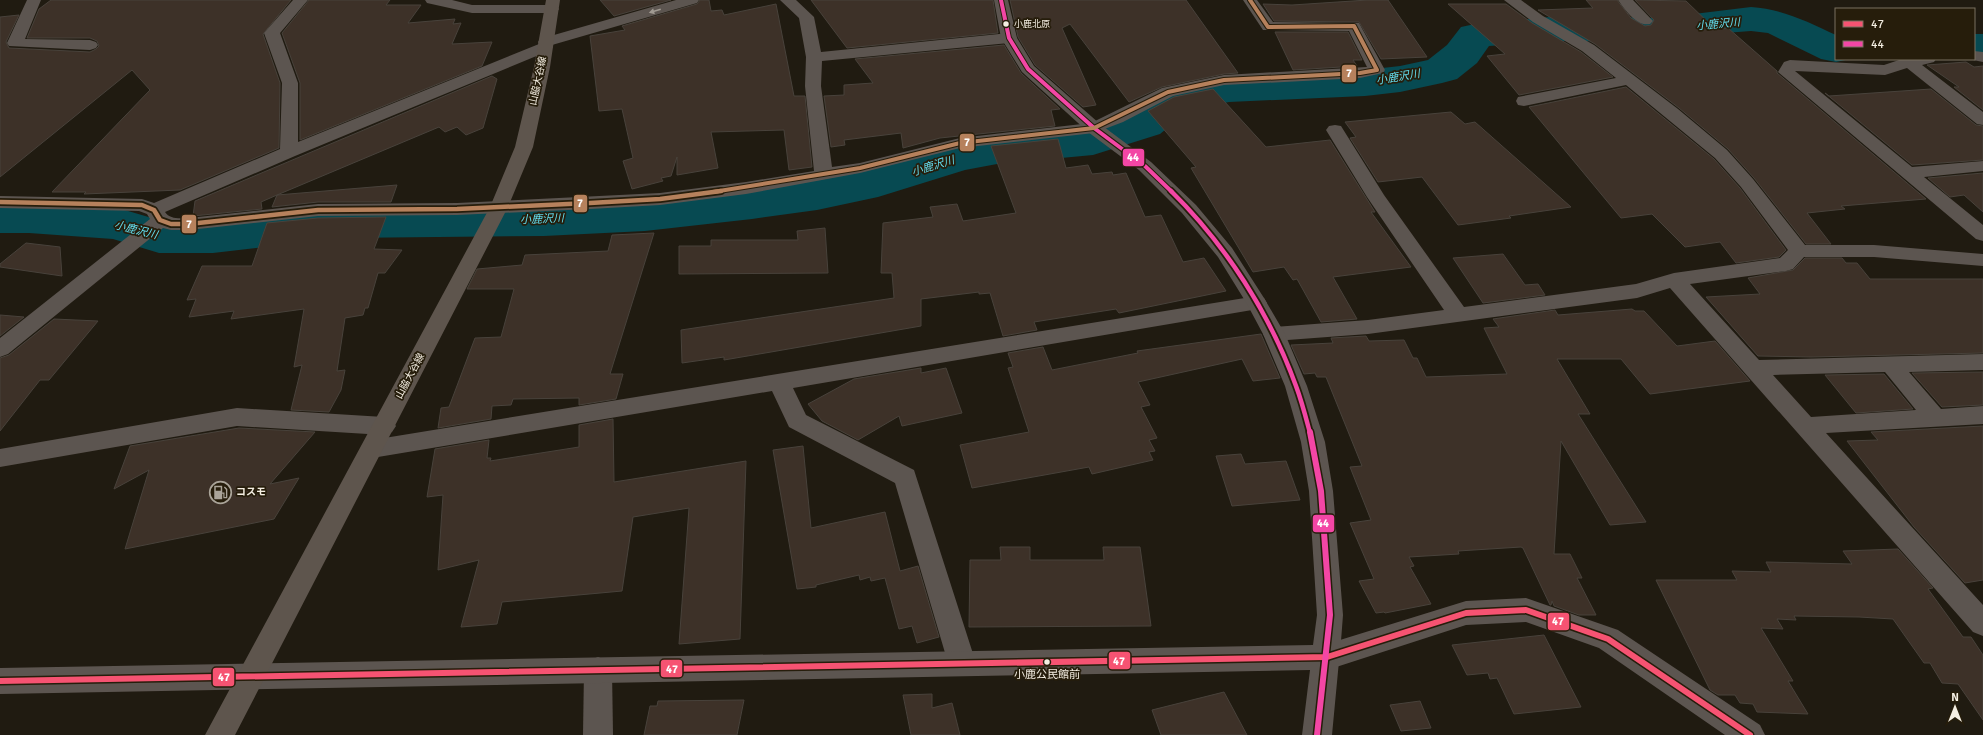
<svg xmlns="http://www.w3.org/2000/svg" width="1983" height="735" viewBox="0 0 1983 735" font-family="Signika,'Noto Sans JP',sans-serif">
<rect width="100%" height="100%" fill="#201b11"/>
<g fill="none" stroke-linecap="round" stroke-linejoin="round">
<g fill="#074a52" fill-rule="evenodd">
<path d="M1751,7c32,2 57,15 85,28v24h14l-14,3 -15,-3 -53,-26 -17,-2 -26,2 -64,9 -101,-1 -71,5 -12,17 -20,16 -15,4 -42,9 -35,4 -136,6 -40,8 -29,24 -67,21 -96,9 -32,6 -87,27 -61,13 -65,9 -107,12 -101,5 -203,2 -128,15h-54l-46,-14 -84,-6h-29v-32h29l89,7 44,13h51l128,-15 203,-2 101,-5 107,-10 65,-9 51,-11 71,-21 58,-12 91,-8 40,-14 31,-23 70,-15 136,-6 35,-4 28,-6 19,-15 14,-18 14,-3 85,-8 101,2z"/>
<rect x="1974" y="34" width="9" height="24"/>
</g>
</g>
<g fill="#3d3128" stroke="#48423b">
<polygon points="51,0 291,0 263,34 280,83 279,148 180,190 84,194 86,192 52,192 150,90 132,70 0,177 0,17 19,15 6,42 9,48 90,52 96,49 99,46 97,41 90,38 27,38 39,9"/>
<polygon points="309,0 390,0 386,5 421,5 408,23 455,19 453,24 461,23 452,44 492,42 482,66 300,140 300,83 282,33"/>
<polygon points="600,0 671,0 614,16"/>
<polygon points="700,0 709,0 711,11 722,10 724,15 776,4 794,96 805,96 812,167 789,170 784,130 711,132 718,168 677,175 677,157 671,176 661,178 663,181 632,189 623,161 633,158 622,109 599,111 590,36 625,30 622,26 697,4"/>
<polygon points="811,0 993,0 998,33 847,48"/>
<polygon points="1010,0 1186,0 1238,73 1224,74 1162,87 1129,102 1070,24 1062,28 1096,105 1083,107 1035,65 1018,37"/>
<polygon points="1368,0 1388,0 1427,57 1381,59 1359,22 1274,21 1263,4 1292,5"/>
<polygon points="1586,0 1617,0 1631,18 1645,26 1651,25 1654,20 1635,0 1686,1 1715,29 1728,28 1777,71 1777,73 1926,199 1841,206 1845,209 1807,213 1831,244 1806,244 1754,178 1728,149 1679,108 1595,44 1538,10 1593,8"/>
<polygon points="1448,4 1506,4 1532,23 1581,52 1613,77 1519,95 1487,56 1505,54"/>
<polygon points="1275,32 1348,32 1362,60 1353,60 1357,66 1293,70"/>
<polygon points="1004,45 1021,73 1060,109 1051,110 1055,126 940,138 903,148 901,133 844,140 845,145 831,147 824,96 844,95 844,85 873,83 855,59"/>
<polygon points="1966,62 1974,67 1983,66 1983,110 1954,87 1959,87 1927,65"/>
<polygon points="492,76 497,79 483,128 466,135 457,127 445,132 439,127 277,195 397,185 391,202 318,202 272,207 277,195 261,202 262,209 193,216 195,201"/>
<polygon points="1626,87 1714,159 1740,188 1786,250 1779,257 1736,263 1720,242 1685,247 1652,214 1621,218 1529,107"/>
<polygon points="1213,89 1266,147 1330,140 1375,212 1371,212 1411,267 1333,277 1357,319 1321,322 1297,279 1293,280 1284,267 1253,272 1191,168 1196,167 1148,111 1174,97"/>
<polygon points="1931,89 1976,125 1983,126 1983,160 1912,165 1825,93 1829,96"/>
<polygon points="1451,112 1465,124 1475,122 1571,207 1509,216 1511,218 1458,225 1422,177 1378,182 1350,138 1356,137 1345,122"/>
<polygon points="1058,139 1066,168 1088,165 1092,174 1112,172 1113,175 1126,173 1145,217 1161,215 1183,262 1204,258 1226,291 1119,313 1116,309 1034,322 1037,330 1003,336 990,293 979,294 979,292 921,299 921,326 771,352 724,360 724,357 682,363 681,330 894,298 892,273 881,273 883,223 933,217 930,207 957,204 963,221 1016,213 991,146"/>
<polygon points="1983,173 1983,212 1964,195 1950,197 1928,178"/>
<polygon points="386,217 374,249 402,250 385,273 378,273 368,308 365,308 363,315 345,318 337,371 345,370 341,390 329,412 291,410 302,365 294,367 304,309 231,319 234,311 189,317 196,299 187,300 202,266 252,266 267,223 318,218"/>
<polygon points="825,228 828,273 679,274 679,246 711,246 711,240 798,240 797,231"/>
<polygon points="654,233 610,374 623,374 616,399 579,405 579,398 513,399 511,405 492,406 491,419 438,428 441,408 449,407 475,338 501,337 514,289 467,289 477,269 522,265 525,255 608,251 612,235"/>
<polygon points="26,243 60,247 62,276 0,267 0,264"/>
<polygon points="1503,254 1525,285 1538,284 1545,295 1483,303 1453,258"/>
<polygon points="1805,258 1842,258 1846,263 1857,263 1870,279 1983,279 1983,353 1811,357 1758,356 1706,297 1760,294 1748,278 1793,270"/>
<polygon points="1632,309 1635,311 1644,311 1677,346 1715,341 1750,381 1650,394 1621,359 1557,359 1590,414 1578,414 1646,522 1610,525 1561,441 1554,554 1570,554 1582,578 1577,578 1596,615 1579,615 1554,606 1552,601 1551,605 1550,605 1523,548 1521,547 1458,551 1459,554 1409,557 1414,566 1410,567 1431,604 1385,613 1384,612 1376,613 1359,581 1374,579 1350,523 1371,520 1350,467 1362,466 1326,377 1317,377 1315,373 1304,374 1291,345 1333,343 1331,338 1366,336 1369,341 1404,340 1413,358 1417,358 1426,377 1507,374 1484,328 1499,327 1493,319 1555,310 1558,315"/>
<polygon points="0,315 24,317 0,336"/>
<polygon points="54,319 98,321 49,380 40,380 0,431 0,358 9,355"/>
<polygon points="1261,334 1280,378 1253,381 1242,359 1138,382 1150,405 1141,407 1157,438 1149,440 1155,451 1149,452 1153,460 1092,474 1089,467 972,488 960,445 1029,432 1008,368 1013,367 1008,353 1043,347 1052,370 1138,353 1137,351"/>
<polygon points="921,368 921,373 946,368 962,413 902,426 899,416 858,440 822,421 808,404 854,379"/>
<polygon points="1983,372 1983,405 1942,407 1912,373"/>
<polygon points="1884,374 1913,409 1856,413 1825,375"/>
<polygon points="613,419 614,482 746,461 740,639 679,644 689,508 633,517 622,591 502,602 497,624 461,627 479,560 438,570 443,495 427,497 435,449 489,440 487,458 491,458 490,461 579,447 579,425"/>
<polygon points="1983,426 1983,580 1965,583 1914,527 1847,441 1878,440 1871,432"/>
<polygon points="239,428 315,432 270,484 299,478 274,519 125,549 149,470 114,489 130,446"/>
<polygon points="803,446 811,528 885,512 900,571 918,566 939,637 917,643 912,626 899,629 885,578 871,581 870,577 860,580 859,575 816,585 816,587 797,589 773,450"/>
<polygon points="1241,454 1245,464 1286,461 1300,500 1232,506 1216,456"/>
<polygon points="1000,547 1030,547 1030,560 1104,560 1103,547 1140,547 1151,626 969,627 970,560 1001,560"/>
<polygon points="1898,549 1933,588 1928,589 1963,637 1971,637 1983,655 1983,720 1958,684 1942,683 1930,663 1924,663 1893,619 1859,617 1794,616 1796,620 1777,619 1783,629 1761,628 1793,681 1788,681 1808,714 1757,712 1753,704 1740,703 1735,695 1718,695 1710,690 1656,580 1737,580 1732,571 1771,572 1766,562 1852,564 1843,551"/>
<polygon points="1544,635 1581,707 1514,714 1497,678 1490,679 1488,673 1467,675 1452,645"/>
<polygon points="1224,692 1247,735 1161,735 1152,710"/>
<polygon points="932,694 932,708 952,703 960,735 911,735 903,695"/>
<polygon points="744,700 737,735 644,735 650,706 657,706 658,701"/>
<polygon points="1420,701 1431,728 1401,731 1390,705"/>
</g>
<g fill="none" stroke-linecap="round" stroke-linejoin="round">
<g fill="#5c5550" fill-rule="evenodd">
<polygon points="27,0 41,0 25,39 90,40 96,42 98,45 96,48 90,50 9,46 7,43"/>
<path d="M293,0h15l-28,33 18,50v59l241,-98 -1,-2 2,-3 136,-39h23l-2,3 -145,42 1,2 -2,3 -256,106 -130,56c5,8 16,6 24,6l129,-14 139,-1 203,-10 86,-11 68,-11 -9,-85 1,-29 -7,-39 -19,-18h16l18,17 7,35 188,-19 5,2 3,3 -3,3 -5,2 -187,18 -1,25 11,81 28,-4 100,-25 131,-15 71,-35 62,-13 143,-8 -18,-36 -86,-1 -20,-30h14l16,22 86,1 26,47 -2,3 -23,5 -136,7 -51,11 -50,26 -29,11 -134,15 -100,25 -114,21 -86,11 -70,4 -133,6 -139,1 -129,14h-18l-8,-2 -155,126 -8,3v-19l150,-119 -3,-5 -8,-3 -139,-3v-12l142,3 12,4 126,-54 2,-66 -18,-50z"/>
<polygon points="425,0 452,0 472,5 552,5 557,6 559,9 557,12 552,13 472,13 427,3"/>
<path d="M1504,0h17l22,16 51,29 84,64 49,41 26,29 52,66h69l109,9v12l-109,-9h-70l-11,12 -7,2 -96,13 69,76 224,-6v16l-74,2 32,37 42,-3v18l-157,9 157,172v31l-10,-4 -303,-344 -33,10 -269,36 -94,7 -8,-2 -3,-5 3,-5 8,-2 94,-7 76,-10 -77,-113 -41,-67 3,-4 6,-1 6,1 43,69 80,112 172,-23 38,-11 106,-15 8,-8 -47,-63 -26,-29 -89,-73 -102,21 -6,-1 -2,-4 2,-4 98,-19 -34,-27 -49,-29zM1885,372l31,38 -105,7 -38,-42z"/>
<path d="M1618,0h15l20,21 -3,3c-13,3 -25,-14 -32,-24z"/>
<polygon points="1974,51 1983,52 1983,62 1968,59 1974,59"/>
<polygon points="1902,59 1936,59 1934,62 1922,65 1983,112 1983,125 1977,124 1907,68 1885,75 1795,71 1912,167 1983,161 1983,171 1924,177 1983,225 1983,241 1976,239 1778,72 1784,62 1790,60 1884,65"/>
<polygon points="1257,296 1264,298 1267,303 1264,308 793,388 806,415 914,470 976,663 972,672 962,676 952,672 948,663 895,483 789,427 772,391 372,458 364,455 360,449 364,443 372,440"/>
<polygon points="237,408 384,417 392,420 396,426 392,432 384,435 237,426 0,467 0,449"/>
<polygon points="1526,598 1618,630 1760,725 1765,735 1725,735 1599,648 1526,622 1466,625 1327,670 1317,666 1313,657 1317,648 1327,644 1466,601"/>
<polygon points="598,657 608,661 612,670 613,735 583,735 584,670 588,661"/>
</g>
<polygon fill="#5c5550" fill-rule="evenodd" points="994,0 1008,0 1017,38 1034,66 1100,124 1151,162 1196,205 1232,248 1264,298 1285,334 1307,386 1325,442 1333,491 1343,615 1340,654 1341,657 1339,661 1332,735 1302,735 1310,670 0,694 0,668 1313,645 1317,615 1309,491 1301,442 1285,386 1263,334 1247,304 1218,257 1182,213 1139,170 1088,132 1022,72 1001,38"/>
<polygon fill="#5e554d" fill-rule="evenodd" points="546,0 560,0 550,67 533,147 508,207 235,735 205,735 490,207 515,147 534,67"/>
<defs>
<polyline id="bus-1" points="0,681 1327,657 1466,613 1526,610 1608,639 1750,735"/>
<polyline id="bus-2-far2" points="1001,0 1009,38 1028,69 1094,128 1145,166 1172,192"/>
<path id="bus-2-far1" d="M1171,191c55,54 99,123 125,195 6,16 10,32 14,47"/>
<polyline id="bus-2" points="1310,432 1321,491 1330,615 1317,735"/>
<polyline id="bus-3-far1" points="713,192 860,168 960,143 1094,128 1168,92 1224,80 1360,73 1377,70 1354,26 1268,27 1250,0"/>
<polyline id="bus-3" points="0,202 142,205 154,210 160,220 171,224 189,224 318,210 457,209 590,203 660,199 721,191"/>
</defs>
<use href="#bus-1" stroke="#261d0b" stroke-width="9"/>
<use href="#bus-2-far2" stroke="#261d0b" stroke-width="6"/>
<use href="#bus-2-far1" stroke="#261d0b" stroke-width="8"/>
<use href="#bus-2" stroke="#261d0b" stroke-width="9"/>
<use href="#bus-3-far1" stroke="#261d0b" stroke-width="6"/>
<use href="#bus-3" stroke="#261d0b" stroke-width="8"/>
<use href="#bus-1" stroke="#f65372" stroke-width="6"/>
<use href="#bus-2-far2" stroke="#f346a5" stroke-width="4"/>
<use href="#bus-2-far1" stroke="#f346a5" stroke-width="4.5"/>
<use href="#bus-2" stroke="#f346a5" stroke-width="6"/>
<use href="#bus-3-far1" stroke="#b6815c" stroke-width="4"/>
<use href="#bus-3" stroke="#b6815c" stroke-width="4.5"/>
</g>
<defs><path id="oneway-solid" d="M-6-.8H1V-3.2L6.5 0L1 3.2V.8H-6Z"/></defs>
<use fill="#a09a92" href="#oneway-solid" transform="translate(655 11) rotate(164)"/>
<defs>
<symbol id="fuel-ring" viewBox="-11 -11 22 22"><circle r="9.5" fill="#261d0b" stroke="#aaa499" stroke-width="1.5"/><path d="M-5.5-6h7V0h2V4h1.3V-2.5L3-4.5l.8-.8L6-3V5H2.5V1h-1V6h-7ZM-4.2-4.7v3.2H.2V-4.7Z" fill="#aaa499"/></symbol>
</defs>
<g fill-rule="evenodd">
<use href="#fuel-ring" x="208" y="480" width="25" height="25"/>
</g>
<g fill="#f4eee2" stroke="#261d0b" stroke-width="1.5">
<circle cx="1006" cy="24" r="3.5"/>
<circle cx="1047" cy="662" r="3.5"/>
</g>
<g text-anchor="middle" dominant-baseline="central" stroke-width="3.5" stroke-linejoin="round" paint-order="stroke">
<g font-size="9" fill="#f4eee2" stroke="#261d0b" text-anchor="start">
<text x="1014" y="24">小鹿北原</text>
</g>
<g font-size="10" fill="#f4eee2" stroke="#261d0b">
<text transform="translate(538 81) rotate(-78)">山脇大谷線</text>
<text transform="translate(410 376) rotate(-62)">山脇大谷線</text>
</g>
<g font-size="10" font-weight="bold" fill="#f4eee2" stroke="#261d0b" text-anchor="start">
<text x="236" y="492">コスモ</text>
</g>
<g font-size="11" font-style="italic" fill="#63dff1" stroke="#261d0b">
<text transform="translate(1718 24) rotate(-5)">小鹿沢川</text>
<text transform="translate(1398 77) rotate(-9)">小鹿沢川</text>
<text transform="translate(933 166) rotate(-17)">小鹿沢川</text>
<text transform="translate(542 219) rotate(-2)">小鹿沢川</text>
<text transform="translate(136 230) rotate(14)">小鹿沢川</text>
</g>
<g font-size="11" fill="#f4eee2" stroke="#261d0b">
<text x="1047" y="674">小鹿公民館前</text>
</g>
</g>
<g stroke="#261d0b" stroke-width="1.5">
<rect x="1341" y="64" width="16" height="19" rx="4" fill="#b6815c"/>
<rect x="959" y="133" width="16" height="19" rx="4" fill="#b6815c"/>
<rect x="1122" y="148" width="23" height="19" rx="4" fill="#f346a5"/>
<rect x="573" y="194" width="15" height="19" rx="4" fill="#b6815c"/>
<rect x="181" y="214" width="16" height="20" rx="4" fill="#b6815c"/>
<rect x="1312" y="514" width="23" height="19" rx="4" fill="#f346a5"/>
<rect x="1547" y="612" width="23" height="19" rx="4" fill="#f65372"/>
<rect x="1108" y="651" width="23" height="19" rx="4" fill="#f65372"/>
<rect x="660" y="659" width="23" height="19" rx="4" fill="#f65372"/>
<rect x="212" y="667" width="23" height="20" rx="4" fill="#f65372"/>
</g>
<g font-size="11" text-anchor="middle" font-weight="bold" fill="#fff">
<text x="1349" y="77">7</text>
<text x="967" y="146">7</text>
<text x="1133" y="161">44</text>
<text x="580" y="207">7</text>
<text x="189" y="228">7</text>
<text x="1323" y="527">44</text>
<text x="1558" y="625">47</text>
<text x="1119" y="665">47</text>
<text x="672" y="673">47</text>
<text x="224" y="681">47</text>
</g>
<rect x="1835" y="8" width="140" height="52" fill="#261d0b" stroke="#787161"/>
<rect x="1843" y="21" width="20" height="6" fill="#f65372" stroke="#787161"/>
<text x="1871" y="28" font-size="12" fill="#f4eee2">47</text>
<rect x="1843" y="41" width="20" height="6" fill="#f346a5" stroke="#787161"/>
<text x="1871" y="48" font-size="12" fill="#f4eee2">44</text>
<g transform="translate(1955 707)" stroke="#261d0b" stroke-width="3" paint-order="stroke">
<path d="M0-3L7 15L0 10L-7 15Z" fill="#f4eee2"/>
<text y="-6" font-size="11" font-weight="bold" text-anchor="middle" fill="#f4eee2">N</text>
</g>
</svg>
